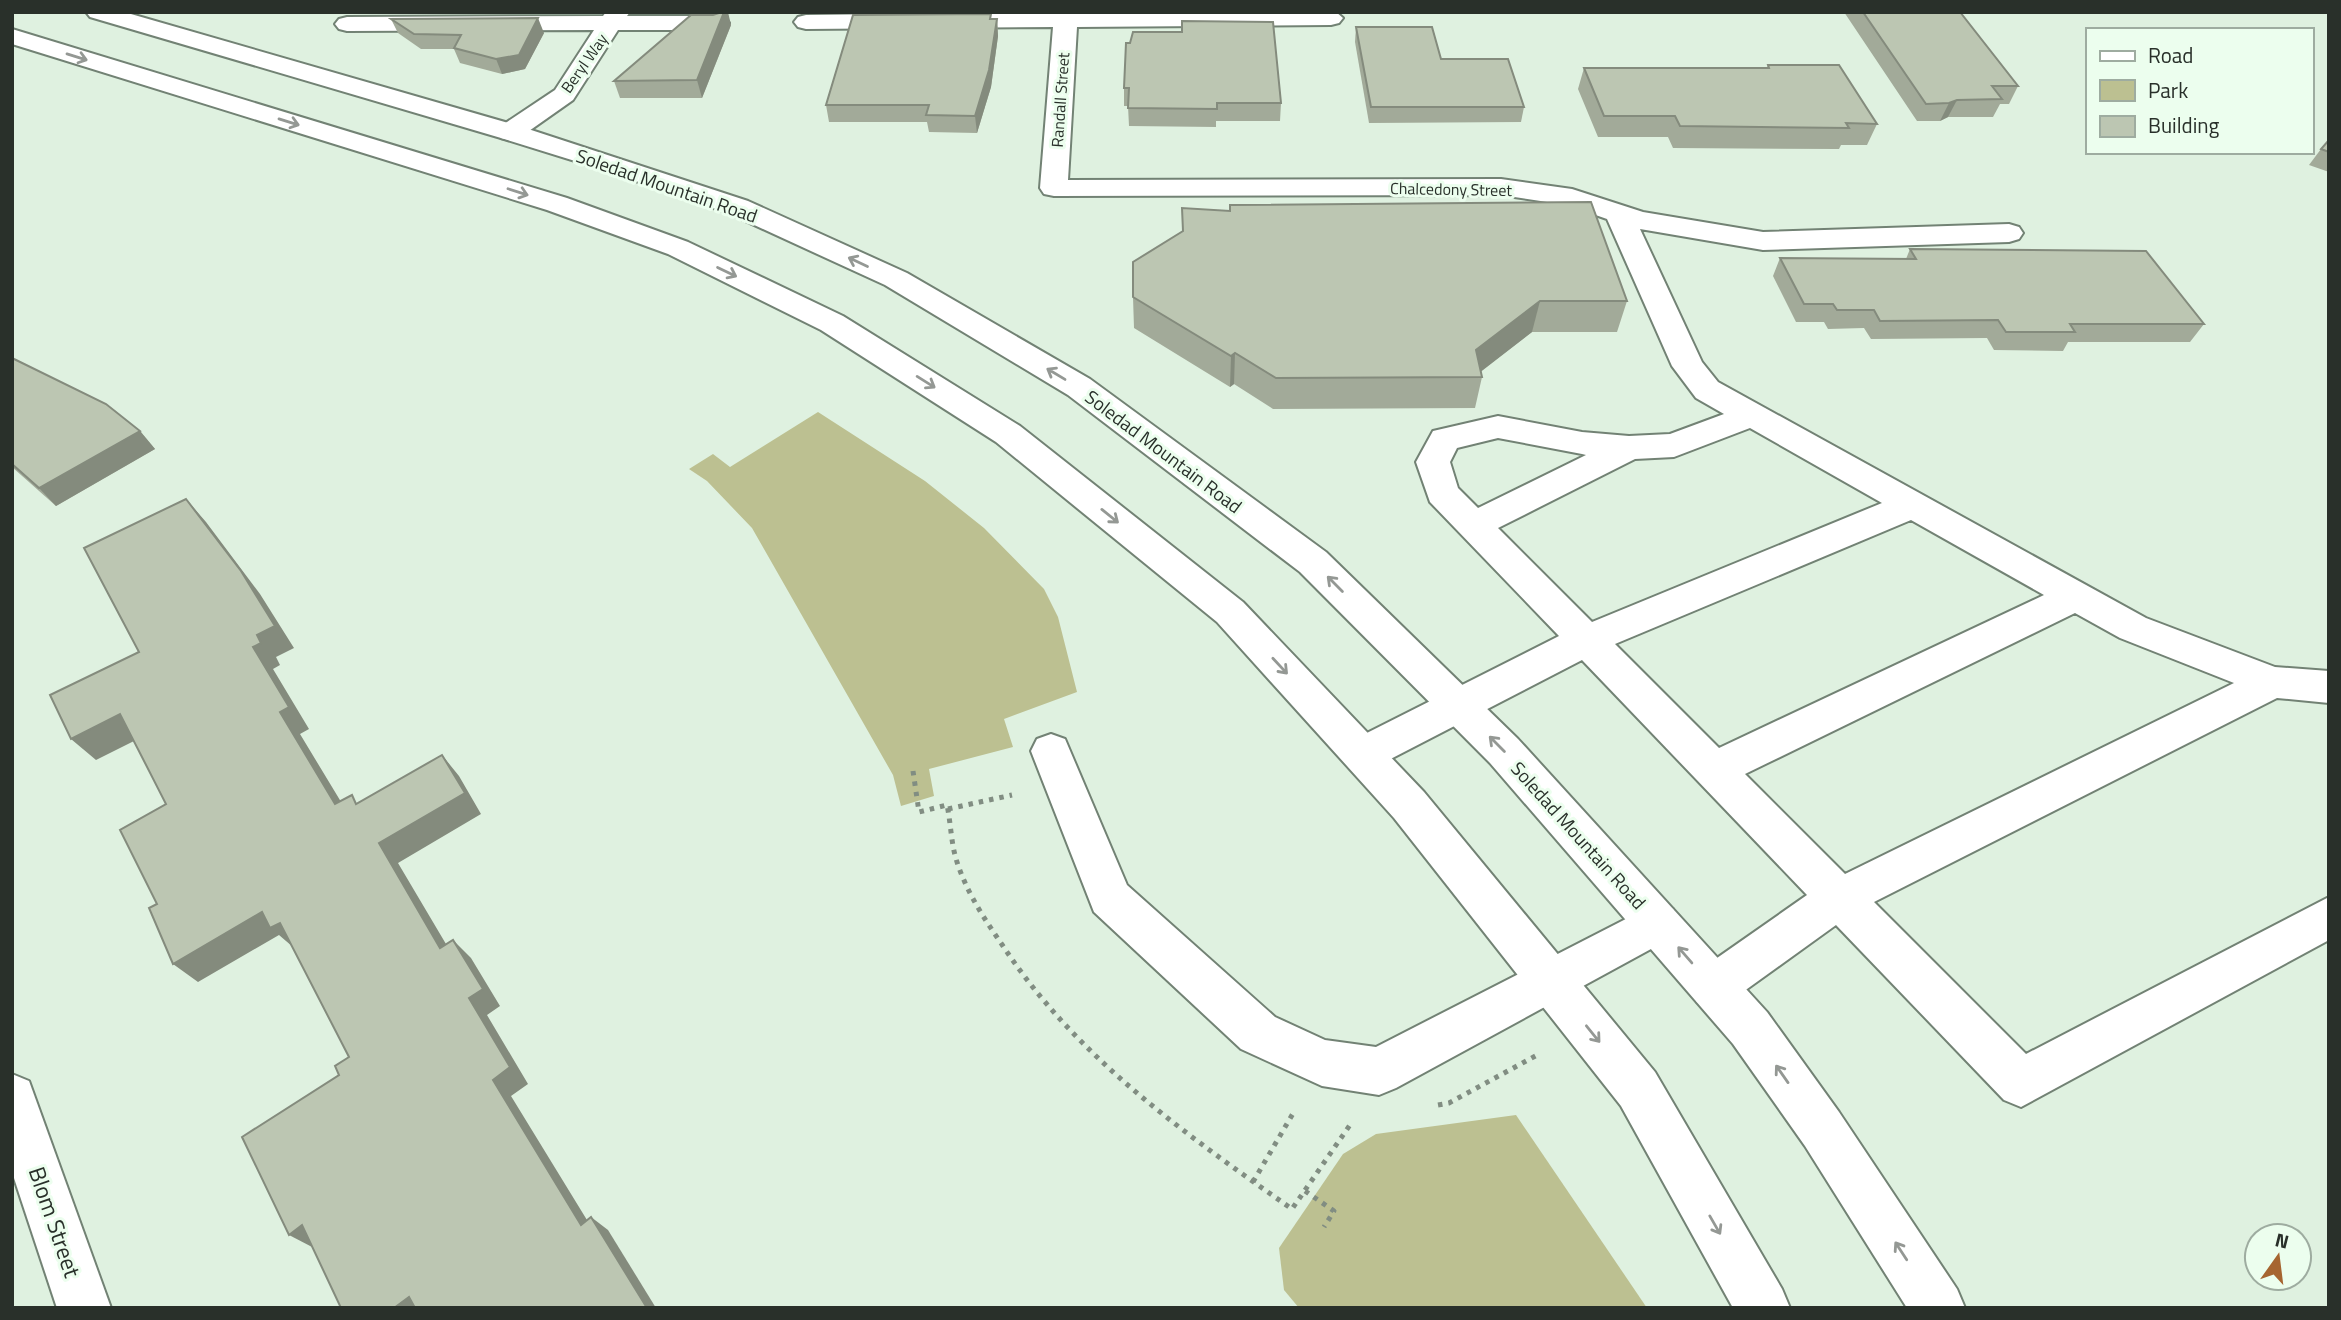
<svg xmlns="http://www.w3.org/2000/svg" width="2341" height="1320" viewBox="0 0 2341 1320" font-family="'Titillium Web',sans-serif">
<rect width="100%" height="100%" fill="#dff1e0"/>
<g fill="#bcc091">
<polygon points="818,412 925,481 984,528 1044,589 1058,617 1077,692 1004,719 1013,747 929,769 934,796 901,806 893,775 752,528 707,481 689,469 713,454 730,467"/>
<polygon points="1516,1115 1647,1308 1299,1308 1284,1290 1279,1248 1343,1154 1376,1134"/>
</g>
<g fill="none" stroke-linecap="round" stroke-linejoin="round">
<defs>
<g id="minor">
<polygon points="606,12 630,12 627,16 717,16 725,18 729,23 725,28 717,30 618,30 573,100 519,138 510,140 501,138 497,132 501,126 555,90 594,30 347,31 339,29 335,24 339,19 347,17 603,16"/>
<path d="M1054,12h282l7,6 -4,5 -8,2 -254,2 -9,153 433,-1 71,10 71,23 120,20 246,-8 10,3 4,6 -4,6 -10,3 -246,8 -123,-21 62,133 16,20 428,236 129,49 54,4v32l-52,-5 -403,204 152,152 303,-157v43l-308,167 -17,-7 -168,-175 -107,77 -16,7 -16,-7 -7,-15 7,-15 110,-77 -225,-235 -205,106 -14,5 -14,-5 -6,-12 6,-12 210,-106 -129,-134 -14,-40 17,-31 65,-15 84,16 47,4 41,-2 54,-20 -28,-16 -24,-32 -65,-147 -40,-14 -66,-10 -447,1 -10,-2 -4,-6 13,-161 -247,2 -8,-2 -4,-5 4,-5 8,-2zM1750,428l132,75 -290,119 -94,-94 137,-69 39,-2zM1498,438l84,16 4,1 -108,53 -20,-20 -8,-26 7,-14zM1911,520l133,75 -325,153 -104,-104zM2075,613l45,25 114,45 -389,191 -100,-100z"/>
<polygon points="1051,734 1065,739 1127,885 1275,1017 1325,1040 1376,1047 1657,903 1673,909 1679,923 1673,937 1396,1088 1379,1095 1322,1086 1241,1049 1094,912 1031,751 1037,739"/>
<polygon points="12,1074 29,1081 111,1308 57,1308 12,1172"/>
</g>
<g id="major">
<polygon points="86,12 124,12 519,126 748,201 907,273 1090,379 1326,552 1518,739 1767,1012 1839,1112 1957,1289 1965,1308 1907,1308 1805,1146 1733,1044 1490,763 1300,572 1068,395 885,285 728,213 604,170 501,138 90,17"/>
<polygon points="12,29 567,198 688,242 843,316 1020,426 1243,602 1424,792 1655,1072 1782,1289 1790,1308 1733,1308 1621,1106 1394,818 1217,622 996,442 821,330 668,254 547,210 12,44"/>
</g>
</defs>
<use href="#minor" stroke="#728274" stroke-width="4"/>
<use href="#major" stroke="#728274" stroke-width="4"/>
<g stroke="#818d82" stroke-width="5" stroke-dasharray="4.5 6" stroke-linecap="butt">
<path d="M913,771l6,41 28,-7c4,19 4,39 10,57 10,31 28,58 46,84 73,111 182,188 289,263l60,-87"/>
<polyline points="948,809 1012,795"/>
<polyline points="1438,1105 1449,1103 1539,1054"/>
<polyline points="1253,1182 1295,1110"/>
<polyline points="1305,1191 1334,1211 1324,1227"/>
</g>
<use href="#minor" fill="#fff" fill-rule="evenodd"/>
<use href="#major" fill="#fff" fill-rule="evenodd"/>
</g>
<g fill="#a2aa99">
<polygon points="367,12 555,12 554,14 370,14"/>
<polygon points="1844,12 1960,12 2018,86 2009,104 2000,104 1993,117 1948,117 1940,121 1917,121"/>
<polygon points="991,14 991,19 997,19 998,36 991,87 977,133 929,132 927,122 829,122 826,105"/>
<polygon points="391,19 544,33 525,69 502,74 460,63 454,49 421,49 398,33"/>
<polygon points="731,25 702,98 620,98 614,81"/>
<polygon points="1356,27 1441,59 1524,107 1521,122 1369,123 1355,42"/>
<polygon points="1768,65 1877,124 1867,145 1841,145 1839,149 1673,148 1668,137 1598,137 1578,89 1584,68 1767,68"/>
<polygon points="1124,88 1281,103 1280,121 1216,121 1216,127 1129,126 1128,106 1124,106"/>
<polygon points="2329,140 2329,172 2309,165 2321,149"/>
<polygon points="1182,208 1627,301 1617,332 1532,332 1481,371 1482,377 1475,408 1273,409 1234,384 1230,387 1134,328 1133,297 1182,232"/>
<polygon points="1910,249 2204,324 2190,342 2068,342 2063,351 1994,350 1987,338 1871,339 1864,328 1828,329 1824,322 1796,322 1773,276 1780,258 1906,259"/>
<polygon points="12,358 140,431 155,449 56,506 12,467"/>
</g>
<g fill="#848b7d">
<polygon points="724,12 728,12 731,25 702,98 697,80"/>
<polygon points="538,18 544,33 525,69 502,74 496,59"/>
<polygon points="997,19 998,36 991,87 977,133 975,116"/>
<polygon points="1957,100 1948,117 1940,121 1949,103"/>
<polygon points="1540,301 1532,332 1474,377 1476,350"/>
<polygon points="1235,353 1234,384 1230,387 1231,356"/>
<polygon points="140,431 155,449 56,506 39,488"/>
<polygon points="186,499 206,522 260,594 294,648 276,657 280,665 273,669 309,729 300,734 355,825 335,804 280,712 253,647 257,635"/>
<polygon points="120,714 144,736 96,760 71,739"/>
<polygon points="442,755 459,776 481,814 398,863 459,966 440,948 379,843"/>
<polygon points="262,912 280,923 293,947 279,935 198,982 173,964"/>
<polygon points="453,940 471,958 500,1006 487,1015 528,1084 511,1096 598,1238 581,1225 493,1080"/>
<polygon points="591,1217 608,1230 656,1308 647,1308"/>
<polygon points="302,1225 314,1248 289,1235"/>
<polygon points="409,1297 432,1308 394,1308"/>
</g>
<g fill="#bcc6b2" stroke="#848b7d" stroke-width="2">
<polygon points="722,12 724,12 697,80 614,81 691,15 713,15"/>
<polygon points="1863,12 1960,12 2018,86 1992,86 2002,99 1957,100 1949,103 1926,104"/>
<polygon points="991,14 990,19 997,19 989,70 975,116 926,115 929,105 826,105 853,15"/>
<polygon points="538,18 519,55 496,59 454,48 461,35 414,34 391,19"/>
<polygon points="1182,21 1273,22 1281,103 1217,103 1217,109 1128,108 1129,88 1124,88 1126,43 1130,43 1133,32 1182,32"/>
<polygon points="1356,27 1432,27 1441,59 1508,59 1524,107 1371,107"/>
<polygon points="1768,65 1839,65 1877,124 1846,123 1849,128 1680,126 1675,116 1604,116 1584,68 1769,68"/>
<polygon points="2329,140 2329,152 2321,149"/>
<polygon points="1591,202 1627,301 1540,301 1476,350 1482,377 1276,378 1235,353 1231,356 1133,297 1133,262 1183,231 1182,208 1230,211 1230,205"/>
<polygon points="1910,249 2146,251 2204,324 2070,324 2075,332 2006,332 1998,320 1880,321 1874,310 1837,310 1833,304 1804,304 1780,258 1916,259"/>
<polygon points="12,358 106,404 140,431 39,488 12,464"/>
<polygon points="186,499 241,571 275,626 257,635 261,643 253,647 289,707 280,712 335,804 352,795 356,804 442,755 465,793 379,843 440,948 453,940 483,989 469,998 510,1067 493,1080 581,1225 591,1217 647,1308 415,1308 409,1297 394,1308 341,1308 302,1225 289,1235 242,1137 339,1075 335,1066 349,1057 280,923 270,928 262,912 173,964 149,908 157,904 120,830 166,804 120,714 71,739 50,695 139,652 84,548"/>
</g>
<defs><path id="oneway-shaft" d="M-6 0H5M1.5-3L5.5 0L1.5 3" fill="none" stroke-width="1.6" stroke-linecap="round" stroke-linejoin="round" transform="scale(1.75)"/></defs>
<g stroke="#949894">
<use href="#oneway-shaft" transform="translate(77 57) rotate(17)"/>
<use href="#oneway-shaft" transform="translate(289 122) rotate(17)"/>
<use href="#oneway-shaft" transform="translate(518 192) rotate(18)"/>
<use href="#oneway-shaft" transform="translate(858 262) rotate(-155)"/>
<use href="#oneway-shaft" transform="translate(727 272) rotate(26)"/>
<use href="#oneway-shaft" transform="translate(1056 374) rotate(-149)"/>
<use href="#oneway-shaft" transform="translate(926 382) rotate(32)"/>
<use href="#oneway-shaft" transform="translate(1110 516) rotate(39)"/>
<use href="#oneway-shaft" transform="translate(1335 584) rotate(-135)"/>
<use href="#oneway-shaft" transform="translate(1280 666) rotate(47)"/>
<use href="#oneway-shaft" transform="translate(1497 744) rotate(-135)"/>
<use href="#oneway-shaft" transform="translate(1685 955) rotate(-131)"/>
<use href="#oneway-shaft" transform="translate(1593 1034) rotate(51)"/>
<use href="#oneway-shaft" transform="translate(1782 1074) rotate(-125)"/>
<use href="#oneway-shaft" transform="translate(1715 1225) rotate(60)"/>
<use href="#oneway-shaft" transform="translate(1901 1251) rotate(-123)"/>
</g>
<g text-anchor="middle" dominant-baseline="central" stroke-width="6" stroke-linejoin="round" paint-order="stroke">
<g font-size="16" fill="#29302a" stroke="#ecfeee">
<text transform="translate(584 63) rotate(-55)">Beryl Way</text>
<text transform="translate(1060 100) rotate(-86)">Randall Street</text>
<text transform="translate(1451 189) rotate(1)">Chalcedony Street</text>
</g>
<g font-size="19" fill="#29302a" stroke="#ecfeee">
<text transform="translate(667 185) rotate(19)">Soledad Mountain Road</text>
<text transform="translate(1164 451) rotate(37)">Soledad Mountain Road</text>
<text transform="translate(1579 835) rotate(48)">Soledad Mountain Road</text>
</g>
<g font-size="23" fill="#29302a" stroke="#ecfeee">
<text transform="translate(55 1222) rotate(71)">Blom Street</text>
</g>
</g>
<rect width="2341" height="1320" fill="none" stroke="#29302a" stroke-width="28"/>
<rect x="2086" y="28" width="228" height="126" fill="#ecfeee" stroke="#9eaca0" stroke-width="2"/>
<rect x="2100" y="51" width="35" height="10" fill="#ffffff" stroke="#9eaca0" stroke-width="2"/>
<text x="2148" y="63" font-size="21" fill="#29302a">Road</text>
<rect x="2100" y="80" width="35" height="21" fill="#bcc091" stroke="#9eaca0" stroke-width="2"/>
<text x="2148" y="98" font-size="21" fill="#29302a">Park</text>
<rect x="2100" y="116" width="35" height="21" fill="#bcc6b2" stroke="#9eaca0" stroke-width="2"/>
<text x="2148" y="133" font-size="21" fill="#29302a">Building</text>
<g transform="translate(2278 1257) rotate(14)"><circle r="33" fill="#ecfeee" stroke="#9eaca0" stroke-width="2"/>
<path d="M0-5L12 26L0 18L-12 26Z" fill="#a66530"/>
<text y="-10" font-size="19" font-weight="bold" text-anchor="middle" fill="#29302a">N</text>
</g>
</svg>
